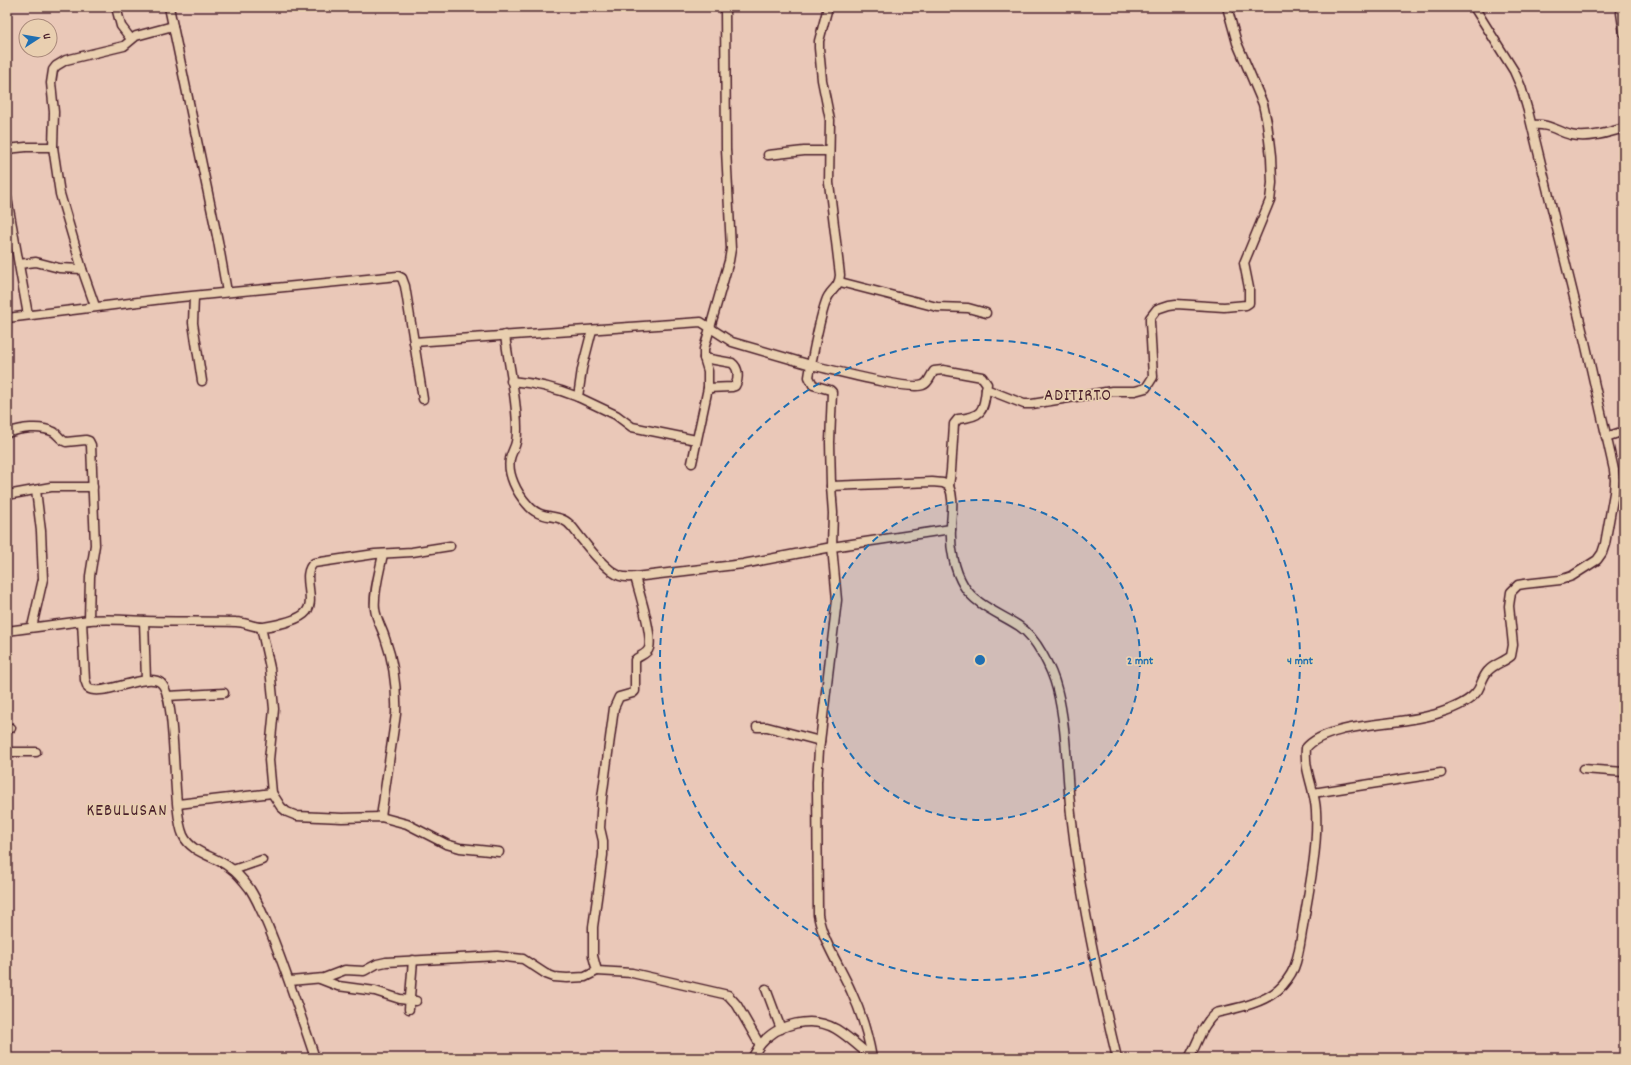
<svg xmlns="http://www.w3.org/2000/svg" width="1631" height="1065" viewBox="0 0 1631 1065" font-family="Dekko,sans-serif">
<rect width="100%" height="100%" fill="#eac8b8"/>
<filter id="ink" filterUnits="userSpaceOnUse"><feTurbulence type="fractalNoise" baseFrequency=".025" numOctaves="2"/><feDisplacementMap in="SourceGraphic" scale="8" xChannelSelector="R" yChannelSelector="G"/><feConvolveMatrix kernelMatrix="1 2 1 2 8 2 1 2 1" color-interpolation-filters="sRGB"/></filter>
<g filter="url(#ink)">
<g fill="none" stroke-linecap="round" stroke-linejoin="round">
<defs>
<g id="street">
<polyline points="116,7 121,26 131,39"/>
<polyline points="169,7 218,241 227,292"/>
<polyline points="1621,13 1624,33"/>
<path d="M1532,125c17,-2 24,6 39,10 16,4 37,-2 53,-7"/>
<polyline points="7,149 26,147 53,147"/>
<polyline points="768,155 804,151 829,151"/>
<polyline points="7,198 28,315"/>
<polyline points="19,264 36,262 59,268 82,269"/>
<polyline points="840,282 937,307 968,308 986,313"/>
<polyline points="194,297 193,323 202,381"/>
<polyline points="95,306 82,269 60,194 53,147 54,112 51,83 53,70 56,66 66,60 124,46 136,36 173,26"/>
<path d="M7,318l164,-20 227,-22 4,2 3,8 9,56 287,-20 31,20 79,23c4,-21 8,-44 15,-64 4,-12 13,-12 14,-26l-11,-92 1,-63 -8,-40 -3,-32v-7l9,-34"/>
<polyline points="592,330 582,369 578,397 616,415 632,427 696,440"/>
<path d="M505,335c3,25 9,51 11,76 1,10 2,21 0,31 -1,6 -5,11 -6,17 -3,15 7,34 17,45 15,19 32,6 46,24 9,12 33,43 47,48 5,2 10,1 15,1l108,-13 89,-17 1,-34 -2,-27"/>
<polyline points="414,342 423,399"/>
<path d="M704,358l28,5c7,5 7,16 3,23l-3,1 -24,1"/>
<path d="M511,381c24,2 45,7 67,16"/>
<path d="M986,389l1,-5 -5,-7 -39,-7 -9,1c-4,5 -5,12 -11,14 -14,6 -94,-16 -112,-20l-2,12 4,8 17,5 2,2 -2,50 1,44 101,-4 11,1 6,3c6,14 2,28 2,43 -1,18 3,41 13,57 11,19 37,28 55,40 17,11 33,43 38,63 11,43 9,89 15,133 9,79 26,158 45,236"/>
<path d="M7,433c14,-5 33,-8 47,-1 4,3 7,8 12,10l20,-2 3,1 2,4 4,100 -5,31 -1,44"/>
<polyline points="1606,437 1624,431"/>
<polyline points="692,463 708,388 708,371 704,358 704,349 729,261 731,249 726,149 725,7"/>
<path d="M949,486l2,-15 3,-47 4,-5c23,-2 26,-7 28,-30l38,15h8l80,-13h23l11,-3 7,-11 -3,-55v-4l7,-9 12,-4 7,-1 48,3 22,-2 3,-2v-15l-5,-25 26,-63 2,-17 -1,-26 -4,-34 -4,-19 -26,-61 -10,-36"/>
<polyline points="7,495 51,487 93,487"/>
<path d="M635,577c4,15 18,58 14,71 -2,7 -10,7 -14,12v31l-2,2 -14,4 -5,11 -12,90 -2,30 3,13v14l-10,72v29l4,15 35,2 96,22 9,10 23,40"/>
<path d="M82,621c21,-3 42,-1 63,0 31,1 61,0 91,1 9,0 19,6 27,5 12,-2 31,-5 41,-13 15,-12 -5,-39 10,-51l61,-9 37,-2 38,-6"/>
<polyline points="144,621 146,680"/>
<polyline points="32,627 43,579 41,531 36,490"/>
<path d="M7,631l75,-10 3,59 3,8c14,10 59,-17 73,-5 17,15 10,125 22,152 8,18 32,21 46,32 8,5 15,14 21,22 10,16 17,34 24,52 15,39 28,78 41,117"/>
<polyline points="167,696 224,693"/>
<polyline points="757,727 767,727 820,741"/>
<polyline points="7,728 11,728"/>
<polyline points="7,752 36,752"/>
<polyline points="1583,769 1624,772"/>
<polyline points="272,793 281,807 287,812 297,816 342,818 381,817 407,824 446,844 460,848 499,852"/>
<polyline points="1313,793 1441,773"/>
<polyline points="178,804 272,793 269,760 274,709 270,668 261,627"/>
<path d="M381,817l15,-103c1,-27 -2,-51 -11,-76 -3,-10 -9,-19 -10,-29 -2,-16 5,-39 8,-55"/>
<polyline points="233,870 262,860"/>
<polyline points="320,979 338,986 375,991 400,999 416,1001"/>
<polyline points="290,981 324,978 345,970 364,971 377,964 386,962 497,956 523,959 546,974 554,977 567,978 585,977 597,971"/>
<polyline points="766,989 781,1029"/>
<polyline points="409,1009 413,960"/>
<path d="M752,1058c3,-4 5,-9 8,-13 18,-22 52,-30 76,-16 13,8 25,19 36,29"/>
<path d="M872,1058c-4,-23 -11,-46 -21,-67 -11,-25 -28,-49 -33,-76l-1,-133 2,-32 18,-150 -5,-53 119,-18"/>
<path d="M1189,1058c9,-15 13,-34 27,-45 21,-5 45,-9 62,-23 6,-5 13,-15 16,-22 6,-15 7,-33 10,-48 6,-36 14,-73 12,-109 -1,-23 -12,-38 -10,-63 22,-27 98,-22 133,-35 13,-4 32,-12 39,-23 4,-7 5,-14 10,-19 6,-7 16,-9 23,-15l2,-11 -4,-39 2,-14 7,-7 6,-1 36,-4 12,-4 25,-16 5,-7 3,-9 9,-51 1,-13 -1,-10 -29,-128 -57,-231 -7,-24 -7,-16 -40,-64"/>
</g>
</defs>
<use href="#street" stroke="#4a1f2b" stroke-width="11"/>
<use href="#street" stroke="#e9cfb0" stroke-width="8"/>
</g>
</g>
<circle cx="980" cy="660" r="160" fill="#1f6fb2" fill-opacity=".12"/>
<g fill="none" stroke="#1f6fb2" stroke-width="2" stroke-dasharray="7 5">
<circle cx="980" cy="660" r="160"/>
<circle cx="980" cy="660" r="320"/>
</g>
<g text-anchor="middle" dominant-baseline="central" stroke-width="3.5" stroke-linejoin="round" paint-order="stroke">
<g font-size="17" letter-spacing="1" fill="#4a1f2b" stroke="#e9cfb0">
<text x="1078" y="397">ADITIRTO</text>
<text x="127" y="812">KEBULUSAN</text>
</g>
</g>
<circle cx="980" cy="660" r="6" fill="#1f6fb2" stroke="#e9cfb0" stroke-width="2"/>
<g font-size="12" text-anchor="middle" font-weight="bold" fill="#1f6fb2" stroke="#e9cfb0" stroke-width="3.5" stroke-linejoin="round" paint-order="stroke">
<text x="1140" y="664">2 mnt</text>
<text x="1300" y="664">4 mnt</text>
</g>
<rect width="1631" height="1065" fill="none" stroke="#e9cfb0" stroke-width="24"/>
<rect x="12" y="12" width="1607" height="1041" fill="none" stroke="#4a1f2b" stroke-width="1.5" filter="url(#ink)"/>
<g transform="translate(38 38) rotate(78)"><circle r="19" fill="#e9cfb0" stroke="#a9897b"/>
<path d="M0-3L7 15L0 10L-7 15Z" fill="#1f6fb2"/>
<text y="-6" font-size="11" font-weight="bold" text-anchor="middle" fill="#4a1f2b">U</text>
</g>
</svg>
